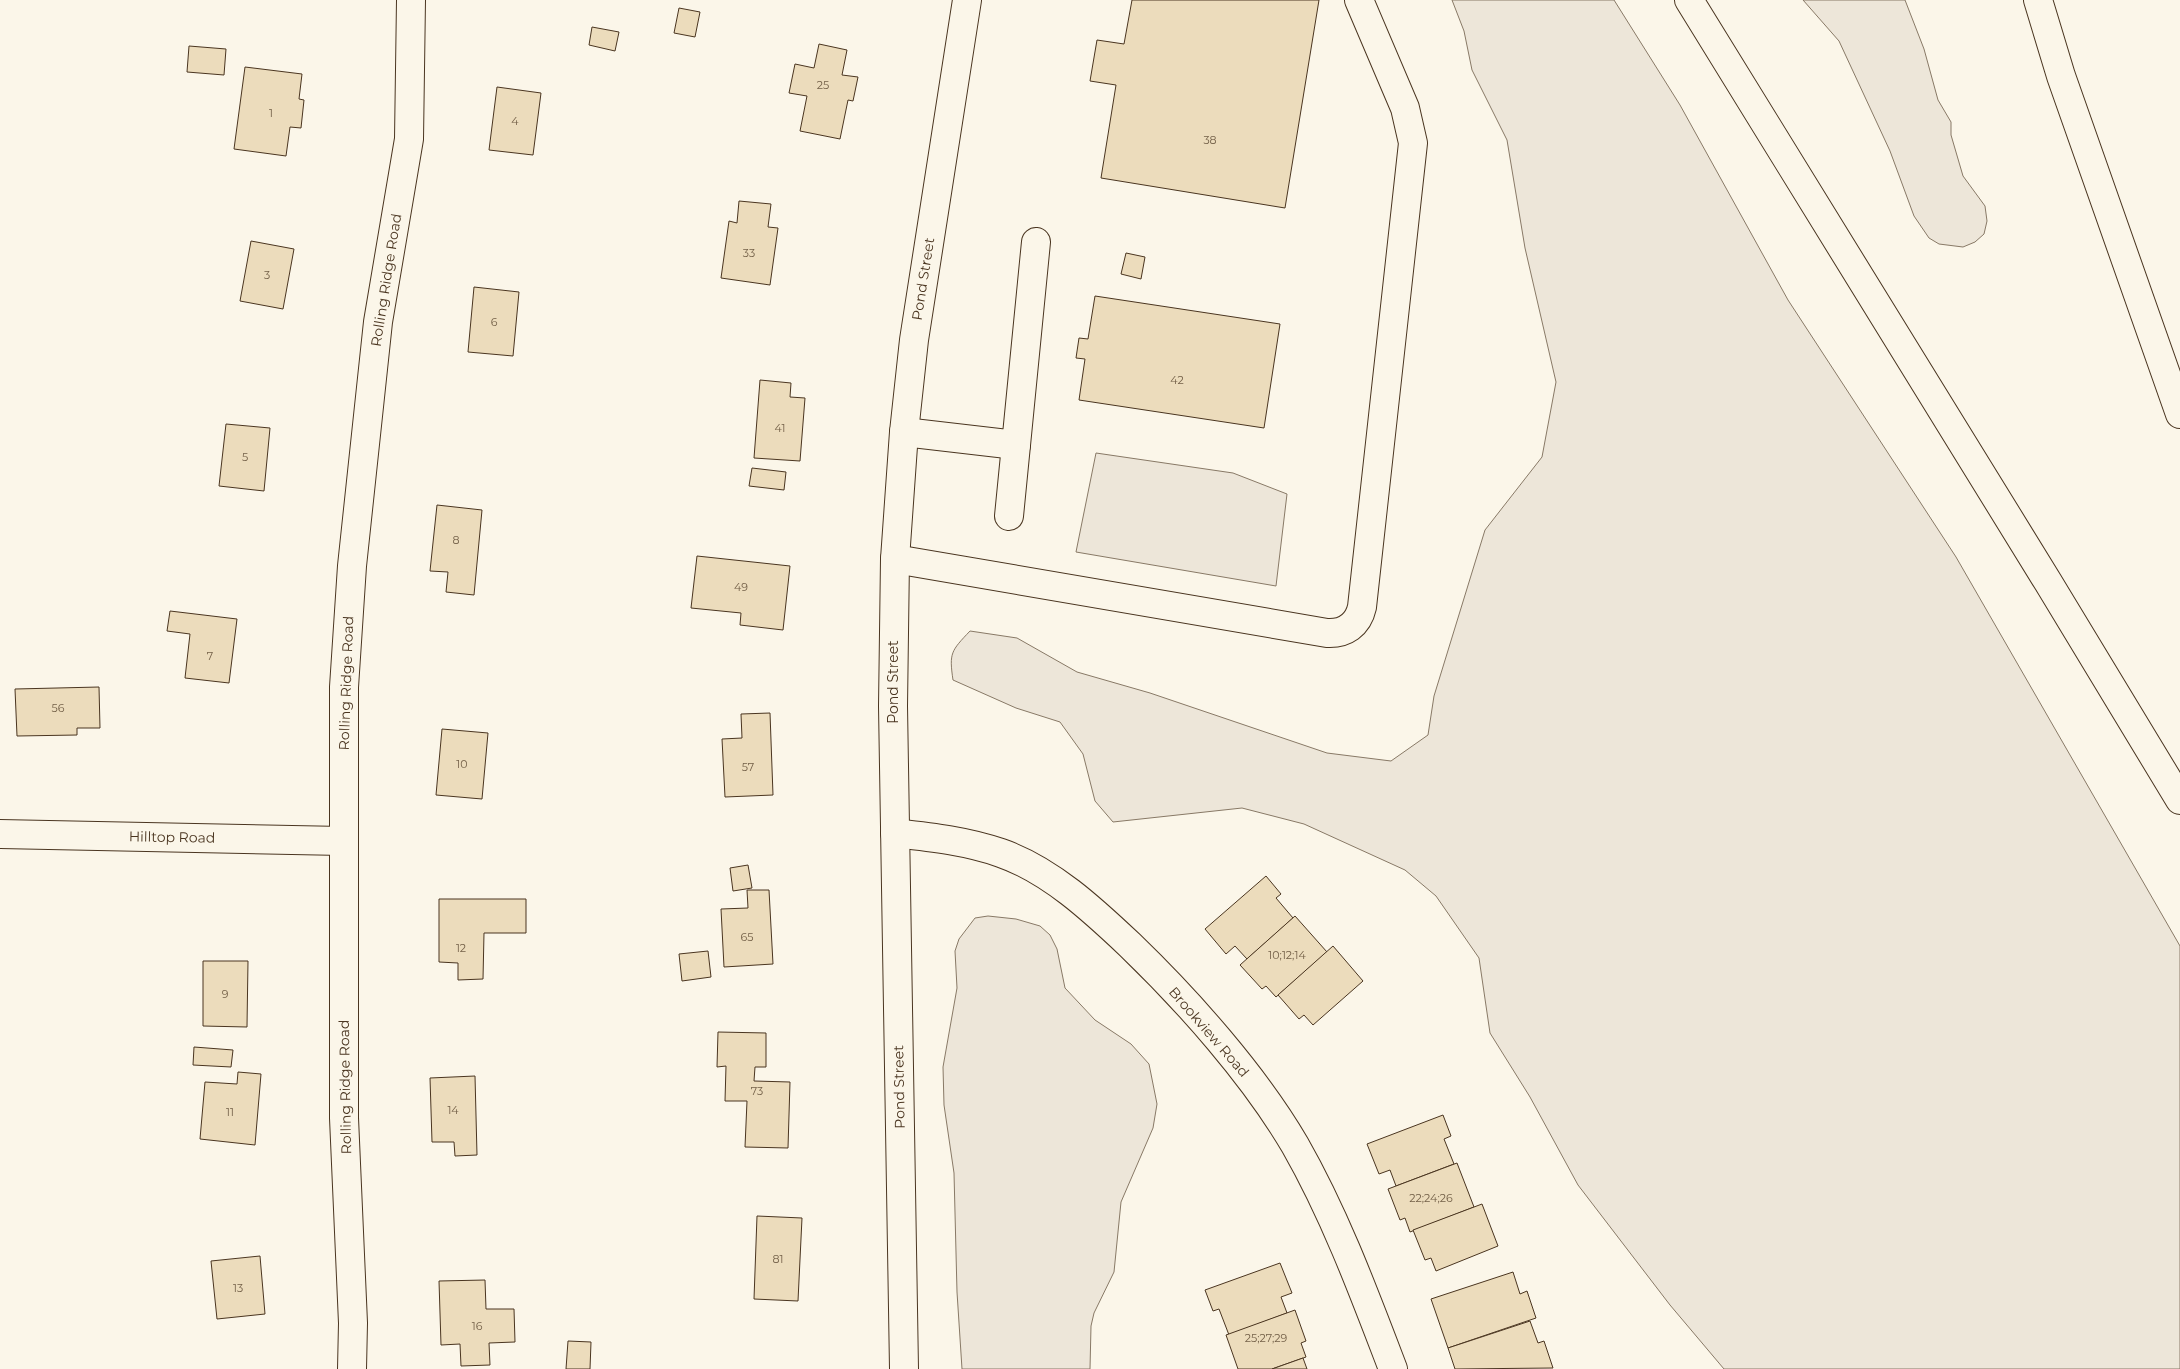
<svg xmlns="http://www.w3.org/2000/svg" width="2180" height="1369" viewBox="0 0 2180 1369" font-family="Montserrat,sans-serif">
<rect width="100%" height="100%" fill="#fbf6e9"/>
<g fill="#ede6d9" stroke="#887966">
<path d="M1452,0h162l66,105 108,195 168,257 224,389v423h-456l-54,-64 -92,-120 -48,-88 -40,-64 -11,-75 -43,-62 -31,-26 -101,-46 -62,-16 -129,14 -18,-21 -12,-47 -23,-32 -44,-14 -63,-28c-4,-27 -2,-29 17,-49l47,7 60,34 73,21 177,60 64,8 37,-26 6,-39 51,-166 57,-73 14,-75 -31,-134 -18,-108 -35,-70 -8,-39z"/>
<polygon points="1803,0 1905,0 1924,49 1938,100 1951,122 1951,135 1963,176 1985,206 1987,221 1984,234 1975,242 1963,247 1939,244 1929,238 1914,216 1890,151 1839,41"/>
<polygon points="1096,453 1233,473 1287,494 1276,586 1076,552"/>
<polygon points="988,916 1016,919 1040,926 1050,935 1057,949 1065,988 1095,1020 1131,1044 1149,1064 1157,1104 1153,1128 1121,1202 1114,1272 1094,1313 1091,1326 1090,1369 962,1369 957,1292 954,1173 944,1105 943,1067 957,988 955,951 959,939 975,918"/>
</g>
<g fill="#ecdcbc" stroke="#4a3520">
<polygon points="1132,0 1319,0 1285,208 1101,178 1116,85 1090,81 1097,40 1124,44"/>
<polygon points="679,8 700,12 695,37 674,33"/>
<polygon points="592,27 619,32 615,51 589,45"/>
<polygon points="819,44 847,50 842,75 858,77 853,101 848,100 840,139 800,131 807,96 789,93 795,64 814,68"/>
<polygon points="189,46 226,49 224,75 187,72"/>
<polygon points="245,67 302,74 299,99 304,100 301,128 290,127 286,156 234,149"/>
<polygon points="497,87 541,93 533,155 489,150"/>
<polygon points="739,201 771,204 768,227 778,228 770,285 721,278 729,221 737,223"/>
<polygon points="251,241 294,249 283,309 240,301"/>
<polygon points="1126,253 1145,257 1141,279 1121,274"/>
<polygon points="474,287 519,292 513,356 468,352"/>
<polygon points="1095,296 1280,324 1264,428 1079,400 1085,359 1076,358 1079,338 1088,339"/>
<polygon points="760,380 791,383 790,397 805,398 800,461 754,458"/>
<polygon points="226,424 270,428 264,491 219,486"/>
<polygon points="752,468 786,472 784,490 749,486"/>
<polygon points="437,505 482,510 474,595 446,592 448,572 430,571"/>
<polygon points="697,556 790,566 783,630 740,625 741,613 691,608"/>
<polygon points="170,611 237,619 229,683 185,678 190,634 167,631"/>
<polygon points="99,687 100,728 77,728 77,735 17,736 15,689"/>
<polygon points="770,713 773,795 725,797 722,739 742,738 741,714"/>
<polygon points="442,729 488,733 482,799 436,795"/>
<polygon points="748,865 752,888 733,891 730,868"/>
<polygon points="1266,876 1281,894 1276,898 1293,918 1247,959 1235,946 1226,954 1205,929"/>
<polygon points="747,890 769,890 773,964 724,967 721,909 748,908"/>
<polygon points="439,899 526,899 526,933 484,933 483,979 458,980 458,963 439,962"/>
<polygon points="1295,916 1327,952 1276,997 1266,986 1262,989 1240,965"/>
<polygon points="1333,946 1363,981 1313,1025 1304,1015 1299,1019 1278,995"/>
<polygon points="708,951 711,977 682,981 679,954"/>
<polygon points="203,961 248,961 247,1027 203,1026"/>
<polygon points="718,1032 766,1033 766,1067 755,1067 754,1081 790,1082 788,1148 745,1147 747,1101 725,1101 726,1066 717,1067"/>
<polygon points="194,1047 233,1050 231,1067 193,1065"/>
<polygon points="238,1072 261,1074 255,1145 200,1139 205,1082 237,1084"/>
<polygon points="475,1076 477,1155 455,1156 454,1142 432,1142 430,1078"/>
<polygon points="1443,1115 1451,1136 1444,1139 1454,1164 1396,1186 1390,1170 1379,1174 1367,1144"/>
<polygon points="1457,1163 1474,1207 1410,1232 1405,1218 1400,1220 1388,1189"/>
<polygon points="1482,1204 1498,1246 1436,1271 1431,1258 1425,1260 1413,1230"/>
<polygon points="757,1216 802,1218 798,1301 754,1299"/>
<polygon points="260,1256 265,1314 217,1319 211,1261"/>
<polygon points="1280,1263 1292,1293 1281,1297 1287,1313 1229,1335 1219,1309 1213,1311 1205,1290"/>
<polygon points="1513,1272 1520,1294 1527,1291 1536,1318 1448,1348 1431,1299"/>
<polygon points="485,1280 486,1309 514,1309 515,1342 489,1343 490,1365 461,1366 460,1344 441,1345 439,1281"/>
<polygon points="1295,1310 1306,1341 1301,1343 1306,1357 1272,1369 1238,1369 1226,1335"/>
<polygon points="1530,1321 1538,1343 1544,1341 1553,1368 1455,1369 1448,1348"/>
<polygon points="568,1341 591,1342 590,1369 566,1369"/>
<polygon points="1303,1358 1307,1369 1272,1369"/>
</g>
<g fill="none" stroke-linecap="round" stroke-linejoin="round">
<defs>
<g id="minor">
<polyline points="904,432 1016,445 1036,242"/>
<polyline points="1009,516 1016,445"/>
<path d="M895,559l432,74c18,1 31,-8 35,-26l51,-464 -8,-35 -46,-108"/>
<path d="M895,833c35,4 72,8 106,20 49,17 92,57 129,92 58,56 124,130 165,200 40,70 69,148 98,224"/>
<polyline points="0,834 343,841"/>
<polyline points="352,1369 353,1323 344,1118 344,687 352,566 378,322 409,139 411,0"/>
</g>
<polyline id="major" points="904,1369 893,706 895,559 904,432 914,340 967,0"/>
<g id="highway">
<polyline points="1689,0 2048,582 2180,800"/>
<polyline points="2038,0 2061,76 2180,414"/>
</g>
</defs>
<use href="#minor" stroke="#4a3520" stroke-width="30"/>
<use href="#major" stroke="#4a3520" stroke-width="30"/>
<use href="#highway" stroke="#4a3520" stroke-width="30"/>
<use href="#minor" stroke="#fbf6e9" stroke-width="28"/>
<use href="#major" stroke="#fbf6e9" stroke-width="28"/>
<use href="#highway" stroke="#fbf6e9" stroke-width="28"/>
</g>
<g text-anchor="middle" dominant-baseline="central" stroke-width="4" stroke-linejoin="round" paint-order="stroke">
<g font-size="11" fill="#725f47">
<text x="823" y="85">25</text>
<text x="271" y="113">1</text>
<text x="515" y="121">4</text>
<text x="1210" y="140">38</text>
<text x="749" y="253">33</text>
<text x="267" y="275">3</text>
<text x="494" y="322">6</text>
<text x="1177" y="380">42</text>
<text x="780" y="428">41</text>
<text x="245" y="457">5</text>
<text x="456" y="540">8</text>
<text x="741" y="587">49</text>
<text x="210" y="656">7</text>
<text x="58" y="708">56</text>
<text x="462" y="764">10</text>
<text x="748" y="767">57</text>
<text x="747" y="937">65</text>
<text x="461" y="948">12</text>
<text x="1287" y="955">10;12;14</text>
<text x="225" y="994">9</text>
<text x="757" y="1091">73</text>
<text x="453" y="1110">14</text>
<text x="230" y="1112">11</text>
<text x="1431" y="1198">22;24;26</text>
<text x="778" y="1259">81</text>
<text x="238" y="1288">13</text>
<text x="477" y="1326">16</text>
<text x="1266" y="1338">25;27;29</text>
</g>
<g font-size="14" fill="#4a3520" stroke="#fbf6e9">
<text transform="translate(923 279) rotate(-81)">Pond Street</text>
<text transform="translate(386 280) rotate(-81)">Rolling Ridge Road</text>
<text transform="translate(893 682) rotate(-90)">Pond Street</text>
<text transform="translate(346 683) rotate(-88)">Rolling Ridge Road</text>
<text transform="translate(172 837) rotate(1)">Hilltop Road</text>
<text transform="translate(1209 1032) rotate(49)">Brookview Road</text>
<text transform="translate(345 1087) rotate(-91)">Rolling Ridge Road</text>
<text transform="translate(899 1087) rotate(-91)">Pond Street</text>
</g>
</g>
</svg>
